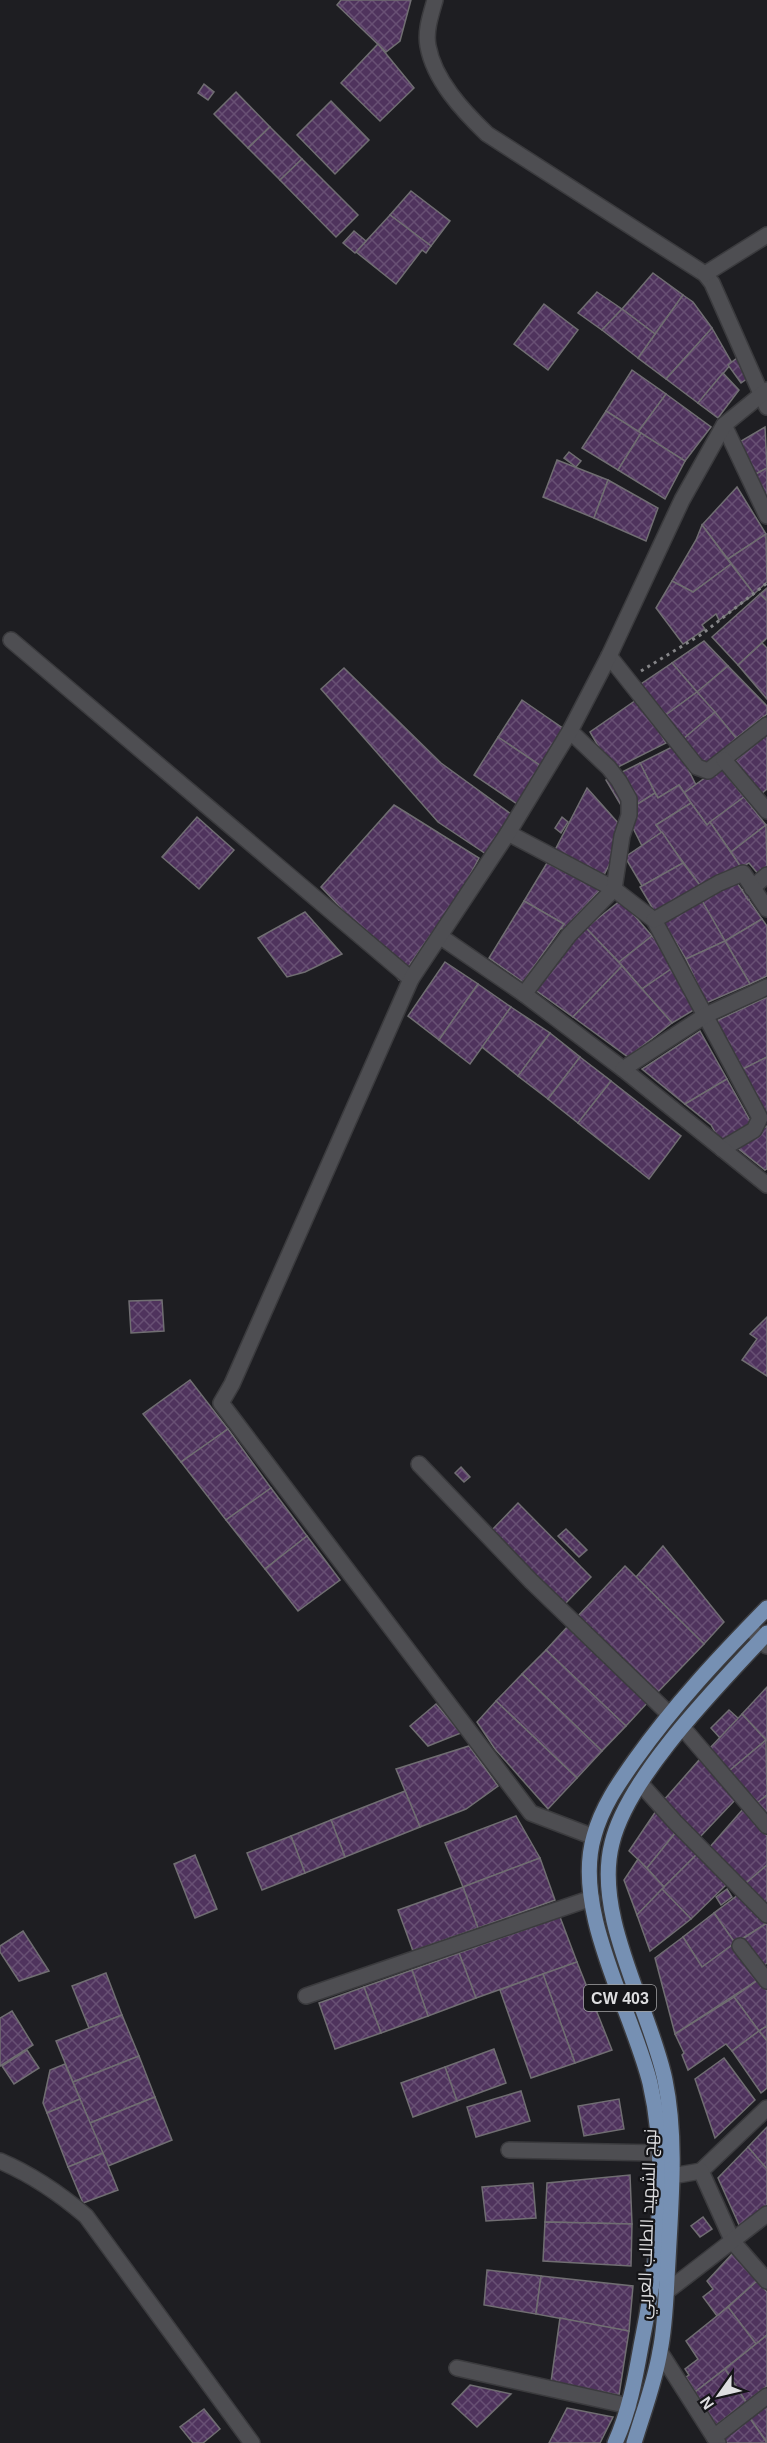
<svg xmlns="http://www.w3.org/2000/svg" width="767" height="2443" viewBox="0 0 767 2443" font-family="Arial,Cairo,sans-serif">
<defs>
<pattern id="building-cross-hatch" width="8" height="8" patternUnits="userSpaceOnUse" patternTransform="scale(1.5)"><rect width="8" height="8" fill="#4f335d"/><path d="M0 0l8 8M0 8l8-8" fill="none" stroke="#685074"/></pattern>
</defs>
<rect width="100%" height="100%" fill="#1e1e22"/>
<g fill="url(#building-cross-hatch)" stroke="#706e72" stroke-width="1.5">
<polygon points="341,0 411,0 400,41 386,52 337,5"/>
<polygon points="378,44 414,88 380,121 341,83"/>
<polygon points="204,84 214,92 208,100 198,93"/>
<polygon points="236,92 270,127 248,148 214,114"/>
<polygon points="331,101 369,140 335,174 297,135"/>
<polygon points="270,127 302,159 280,180 248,148"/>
<polygon points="302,159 358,215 336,237 280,180"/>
<polygon points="411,191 450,221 431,246 390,215"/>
<polygon points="390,215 431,246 426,253 422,250 396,284 356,252"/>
<polygon points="354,231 366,241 355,253 343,243"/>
<polygon points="653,273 683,295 655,334 622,309"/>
<polygon points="597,292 622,309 602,330 578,313"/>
<polygon points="683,295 693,302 712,328 666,379 638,358"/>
<polygon points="544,304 578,330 548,370 514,344"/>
<polygon points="622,309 655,334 638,358 602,330"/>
<polygon points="712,328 732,363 698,403 666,379"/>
<polygon points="741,355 755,373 741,383 728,365"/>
<polygon points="632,370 666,394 638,432 606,411"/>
<polygon points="723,373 739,390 718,418 698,403"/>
<polygon points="666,394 711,427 685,461 638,432"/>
<polygon points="606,411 641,433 618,470 582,448"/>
<polygon points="765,427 767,468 750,477 731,447"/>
<polygon points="641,433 685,461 665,499 618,470"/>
<polygon points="569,452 581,461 576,467 564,458"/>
<polygon points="557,460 608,480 594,518 543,497"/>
<polygon points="767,468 767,507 750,477"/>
<polygon points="608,480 658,508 646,541 594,518"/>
<polygon points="737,487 766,534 728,559 702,525"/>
<polygon points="702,525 731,564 693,592 672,581 696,540"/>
<polygon points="766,534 767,582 754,594 728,559"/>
<polygon points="731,564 754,594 719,620 716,614 702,625 705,629 683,644 656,608 672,581 693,592"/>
<polygon points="767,588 767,601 760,594"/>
<polygon points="760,594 767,601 767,638 738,665 712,637"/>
<polygon points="704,641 728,666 697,692 672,663"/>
<polygon points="762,643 767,648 767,699 738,665"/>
<polygon points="672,663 697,692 663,717 638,686"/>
<polygon points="728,666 767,706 767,714 736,738 697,692"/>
<polygon points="344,668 441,763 511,814 486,854 438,822 321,689"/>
<polygon points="697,692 715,712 682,740 663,717"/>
<polygon points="639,698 666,743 612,770 590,732"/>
<polygon points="522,700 564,729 541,766 498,737"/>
<polygon points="715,712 736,738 708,765 704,766 682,740"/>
<polygon points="767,734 767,789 761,794 734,762"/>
<polygon points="498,737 541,766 517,804 474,775"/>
<polygon points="676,745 696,785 684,793 679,785 658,798 640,763"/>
<polygon points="640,763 655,793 625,812 606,780"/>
<polygon points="720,767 744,797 707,825 684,793"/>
<polygon points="679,785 691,803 656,825 662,832 642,846 625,812 655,793 658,798"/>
<polygon points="587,788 619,824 624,835 602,879 554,852"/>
<polygon points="744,797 766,825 731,852 710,822"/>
<polygon points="691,803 707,825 710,822 741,867 702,888 656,825"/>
<polygon points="394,805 479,858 462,890 399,980 353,921 321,887"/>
<polygon points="197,817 234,850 199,889 162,857"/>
<polygon points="562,817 568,822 561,833 555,828"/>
<polygon points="766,825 767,868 759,875 749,863 741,867 731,852"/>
<polygon points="662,832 683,863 642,886 625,857"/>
<polygon points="547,863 600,890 563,930 561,928 564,924 524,901"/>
<polygon points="683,863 702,888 656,914 640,887"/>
<polygon points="735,880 762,919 725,941 701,899"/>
<polygon points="748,886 755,896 748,900 742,890"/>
<polygon points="701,899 725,941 686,959 662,920"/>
<polygon points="621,900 652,936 619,962 586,928"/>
<polygon points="524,901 564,924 523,982 489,958"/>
<polygon points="305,912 342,954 305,972 287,977 258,938"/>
<polygon points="762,919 767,926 767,976 750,984 725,941"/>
<polygon points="586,928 622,966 573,1017 534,989 558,956"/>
<polygon points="652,936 677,965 642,989 619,962"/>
<polygon points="725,941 750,984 706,1003 686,959"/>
<polygon points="445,962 478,984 439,1040 408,1016"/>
<polygon points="677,965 697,1008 672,1023 642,989"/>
<polygon points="622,966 672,1023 628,1057 573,1017"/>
<polygon points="478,984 511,1007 470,1064 439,1040"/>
<polygon points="767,997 767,1057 741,1070 714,1022"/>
<polygon points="511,1007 550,1033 518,1076 482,1047"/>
<polygon points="700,1031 727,1079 685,1104 642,1069"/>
<polygon points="550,1033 580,1057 548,1099 518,1076"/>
<polygon points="580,1057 611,1081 578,1123 548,1099"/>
<polygon points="767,1057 767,1117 741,1070"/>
<polygon points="727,1079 752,1124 720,1141 711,1125 685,1104"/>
<polygon points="611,1081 681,1136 649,1179 578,1123"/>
<polygon points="767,1126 767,1169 765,1170 735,1146"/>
<polygon points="162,1300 164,1331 131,1333 129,1301"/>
<polygon points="767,1317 767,1376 742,1360 757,1339 750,1334"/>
<polygon points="190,1380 228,1429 181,1462 143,1414"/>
<polygon points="228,1429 271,1488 226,1520 181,1462"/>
<polygon points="461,1467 470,1477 464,1482 455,1473"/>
<polygon points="271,1488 307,1536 265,1569 226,1520"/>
<polygon points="518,1503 591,1577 565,1604 491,1531"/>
<polygon points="566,1529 587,1550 579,1557 558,1536"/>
<polygon points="307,1536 340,1580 298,1611 265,1569"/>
<polygon points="663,1546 724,1622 704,1644 636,1577"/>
<polygon points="625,1566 704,1644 656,1694 577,1617"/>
<polygon points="568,1626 648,1702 626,1726 546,1650"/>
<polygon points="546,1650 626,1726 602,1751 522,1674"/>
<polygon points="522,1674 602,1751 577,1778 496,1701"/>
<polygon points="767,1687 767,1741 742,1714"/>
<polygon points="496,1701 577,1778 548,1809 495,1749 477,1722"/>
<polygon points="436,1704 461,1733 428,1746 410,1726"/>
<polygon points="729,1710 739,1719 720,1738 711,1728"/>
<polygon points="742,1714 766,1740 729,1771 709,1749"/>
<polygon points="766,1740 767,1795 757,1803 729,1771"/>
<polygon points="469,1746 498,1786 466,1809 420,1827 396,1769"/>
<polygon points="700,1759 736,1799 699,1838 663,1801"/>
<polygon points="405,1791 420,1827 345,1857 331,1820"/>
<polygon points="767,1795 767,1814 757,1803"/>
<polygon points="744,1808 767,1836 767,1865 745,1885 709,1848"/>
<polygon points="656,1811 676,1832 647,1868 629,1851"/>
<polygon points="516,1816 540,1858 463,1887 445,1843"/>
<polygon points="331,1820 345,1857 305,1873 291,1836"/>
<polygon points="676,1832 697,1854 664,1887 647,1868"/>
<polygon points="291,1836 305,1873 262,1890 247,1853"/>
<polygon points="697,1854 726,1885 691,1919 662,1889"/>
<polygon points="195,1855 217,1909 195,1918 174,1864"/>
<polygon points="540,1858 555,1900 478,1928 463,1887"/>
<polygon points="638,1859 664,1887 637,1915 624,1880"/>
<polygon points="767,1865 767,1907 746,1883"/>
<polygon points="463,1887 478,1928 413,1951 398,1910"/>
<polygon points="662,1889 691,1919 650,1951 637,1915"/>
<polygon points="727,1889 732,1897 721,1905 716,1897"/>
<polygon points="742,1892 767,1919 767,1923 735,1943 714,1913"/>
<polygon points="714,1913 735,1943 702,1967 683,1937"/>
<polygon points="560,1917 577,1962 476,1998 459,1953"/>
<polygon points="767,1923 767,1963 762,1967 741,1940"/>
<polygon points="23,1931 49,1971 19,1981 0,1952 0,1946"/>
<polygon points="683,1937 702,1967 735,1943 761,1978 675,2034 655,1958"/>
<polygon points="459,1953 476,1998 428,2016 412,1970"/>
<polygon points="577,1962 612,2050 575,2063 543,1974"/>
<polygon points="412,1970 428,2016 381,2033 364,1987"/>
<polygon points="106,1973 122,2015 89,2028 72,1986"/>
<polygon points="543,1974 575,2063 531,2078 500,1990"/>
<polygon points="761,1978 767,1986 767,2026 759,2031 734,1997"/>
<polygon points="364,1987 381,2033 335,2049 319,2003"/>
<polygon points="734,1997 759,2031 732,2051 726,2044 688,2070 682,2055 684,2053 675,2034"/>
<polygon points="12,2011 33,2045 0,2066 0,2018"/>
<polygon points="122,2015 139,2056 73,2082 56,2041"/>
<polygon points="767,2026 767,2041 759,2031"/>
<polygon points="759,2031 767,2041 767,2088 761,2093 732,2051"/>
<polygon points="494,2049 506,2083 457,2101 445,2067"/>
<polygon points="27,2050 39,2068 14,2084 2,2066"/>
<polygon points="139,2056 155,2097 90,2123 73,2082"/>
<polygon points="724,2058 755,2100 715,2138 695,2079"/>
<polygon points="65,2064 80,2099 47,2113 43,2103 50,2070"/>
<polygon points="445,2067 457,2101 413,2117 401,2083"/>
<polygon points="521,2091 530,2121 476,2137 467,2107"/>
<polygon points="155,2097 172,2140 108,2166 90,2123"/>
<polygon points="80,2099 103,2153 68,2167 47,2113"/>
<polygon points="619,2099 624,2129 584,2136 578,2106"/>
<polygon points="767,2127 767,2169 748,2147"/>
<polygon points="748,2147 767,2169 767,2205 740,2227 718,2178"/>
<polygon points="103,2153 118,2190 83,2203 68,2167"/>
<polygon points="630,2175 632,2224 545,2222 547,2183"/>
<polygon points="533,2183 536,2218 486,2221 482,2187"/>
<polygon points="703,2217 712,2229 700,2237 691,2226"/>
<polygon points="545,2222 632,2224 631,2266 543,2261"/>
<polygon points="733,2253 757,2281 717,2316 703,2297 713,2289 707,2281"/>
<polygon points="487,2270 541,2276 536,2314 484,2305"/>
<polygon points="541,2276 633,2286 629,2331 536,2314"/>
<polygon points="757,2281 767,2292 767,2335 756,2344 728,2307"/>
<polygon points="728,2307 756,2344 695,2392 686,2377 689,2375 685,2369 698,2359 686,2341"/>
<polygon points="560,2318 629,2331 619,2395 551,2382"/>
<polygon points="767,2335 767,2386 746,2402 725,2369"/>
<polygon points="725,2369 746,2402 716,2425 695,2392"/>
<polygon points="470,2385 511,2394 477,2427 452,2404"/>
<polygon points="767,2404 767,2442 749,2417"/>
<polygon points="567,2408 613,2417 600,2443 549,2443"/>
<polygon points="204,2409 220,2429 203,2443 193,2443 180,2427"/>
<polygon points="749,2417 767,2443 724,2443 726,2435"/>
</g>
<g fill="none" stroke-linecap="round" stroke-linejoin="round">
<defs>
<g id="street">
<path d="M435,0c-4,14 -10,31 -7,46 6,34 35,65 59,88l218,140 7,9 55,124"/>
<polyline points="705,274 767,235"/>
<polyline points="724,425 767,516"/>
<polyline points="11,640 411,979"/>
<polyline points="609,656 697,767 708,771 767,725"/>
<polyline points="724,760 767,811"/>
<polyline points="508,833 614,889 654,920 760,1118 754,1130 722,1149"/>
<polyline points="752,888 767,875"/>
<polyline points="654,920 719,883 743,873 767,909"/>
<polyline points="441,937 524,994 623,1069 767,1185"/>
<polyline points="524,994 569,935 614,889 622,836 629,815 629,799 619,781 609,768 570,731"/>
<polyline points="623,1069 706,1015 767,987"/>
<polyline points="419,1464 531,1581 669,1714"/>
<polyline points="749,1627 767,1646"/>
<polyline points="683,1728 767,1826"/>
<polyline points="640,1783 675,1822 767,1915"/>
<polyline points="594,1837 531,1813 221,1403 232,1384 411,979 508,833 570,731 609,656 682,500 724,425 767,390"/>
<polyline points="740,1946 767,1981"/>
<polyline points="306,1996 592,1898"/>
<polyline points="509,2150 658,2153"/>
<path d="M0,2161c33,14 59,32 86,55l166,227"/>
<polyline points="701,2171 767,2108"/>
<polyline points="672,2176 701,2171 733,2242 767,2281"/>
<polyline points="666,2292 767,2214"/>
<polyline points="660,2352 718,2443"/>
<polyline points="457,2368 629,2406"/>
<polyline points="714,2437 767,2396"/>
</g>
<g id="primary">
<path d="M615,2443c14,-31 20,-63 26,-97 17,-82 28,-181 9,-263 -18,-73 -78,-172 -56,-247 8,-29 24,-52 41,-76 39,-55 85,-104 132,-152"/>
<path d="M634,2443c9,-30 21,-61 26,-92 6,-29 6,-60 8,-90 3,-59 9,-123 -3,-181 -15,-72 -72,-164 -53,-237 16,-67 107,-158 155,-210"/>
</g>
</defs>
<use href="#street" stroke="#3b3b3e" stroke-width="18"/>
<use href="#primary" stroke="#3b3b3e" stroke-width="18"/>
<polyline stroke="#858588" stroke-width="3" stroke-dasharray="3 4.5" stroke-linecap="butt" points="641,671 702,634 767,583"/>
<use href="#street" stroke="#4e4e52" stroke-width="15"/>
<use href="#primary" stroke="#7690b3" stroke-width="15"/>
</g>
<g text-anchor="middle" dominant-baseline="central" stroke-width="4.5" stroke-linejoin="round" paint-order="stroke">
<rect fill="#151518" stroke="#a2a2a4" stroke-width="1.5" x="584" y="1985" width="72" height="26" rx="4.5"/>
<g font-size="16" font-weight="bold" fill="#dedee0">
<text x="620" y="1998">CW 403</text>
</g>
<g font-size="18" fill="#dedee0" stroke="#151518">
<text transform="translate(647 2224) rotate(-88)">نهج الشهيد الطالب العربي</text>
</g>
</g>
<g transform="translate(719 2395) rotate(236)" stroke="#151518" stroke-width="4.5" paint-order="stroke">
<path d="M0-4.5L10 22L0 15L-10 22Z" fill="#dedee0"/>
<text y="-9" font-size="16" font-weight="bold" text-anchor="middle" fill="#dedee0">N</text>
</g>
</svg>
